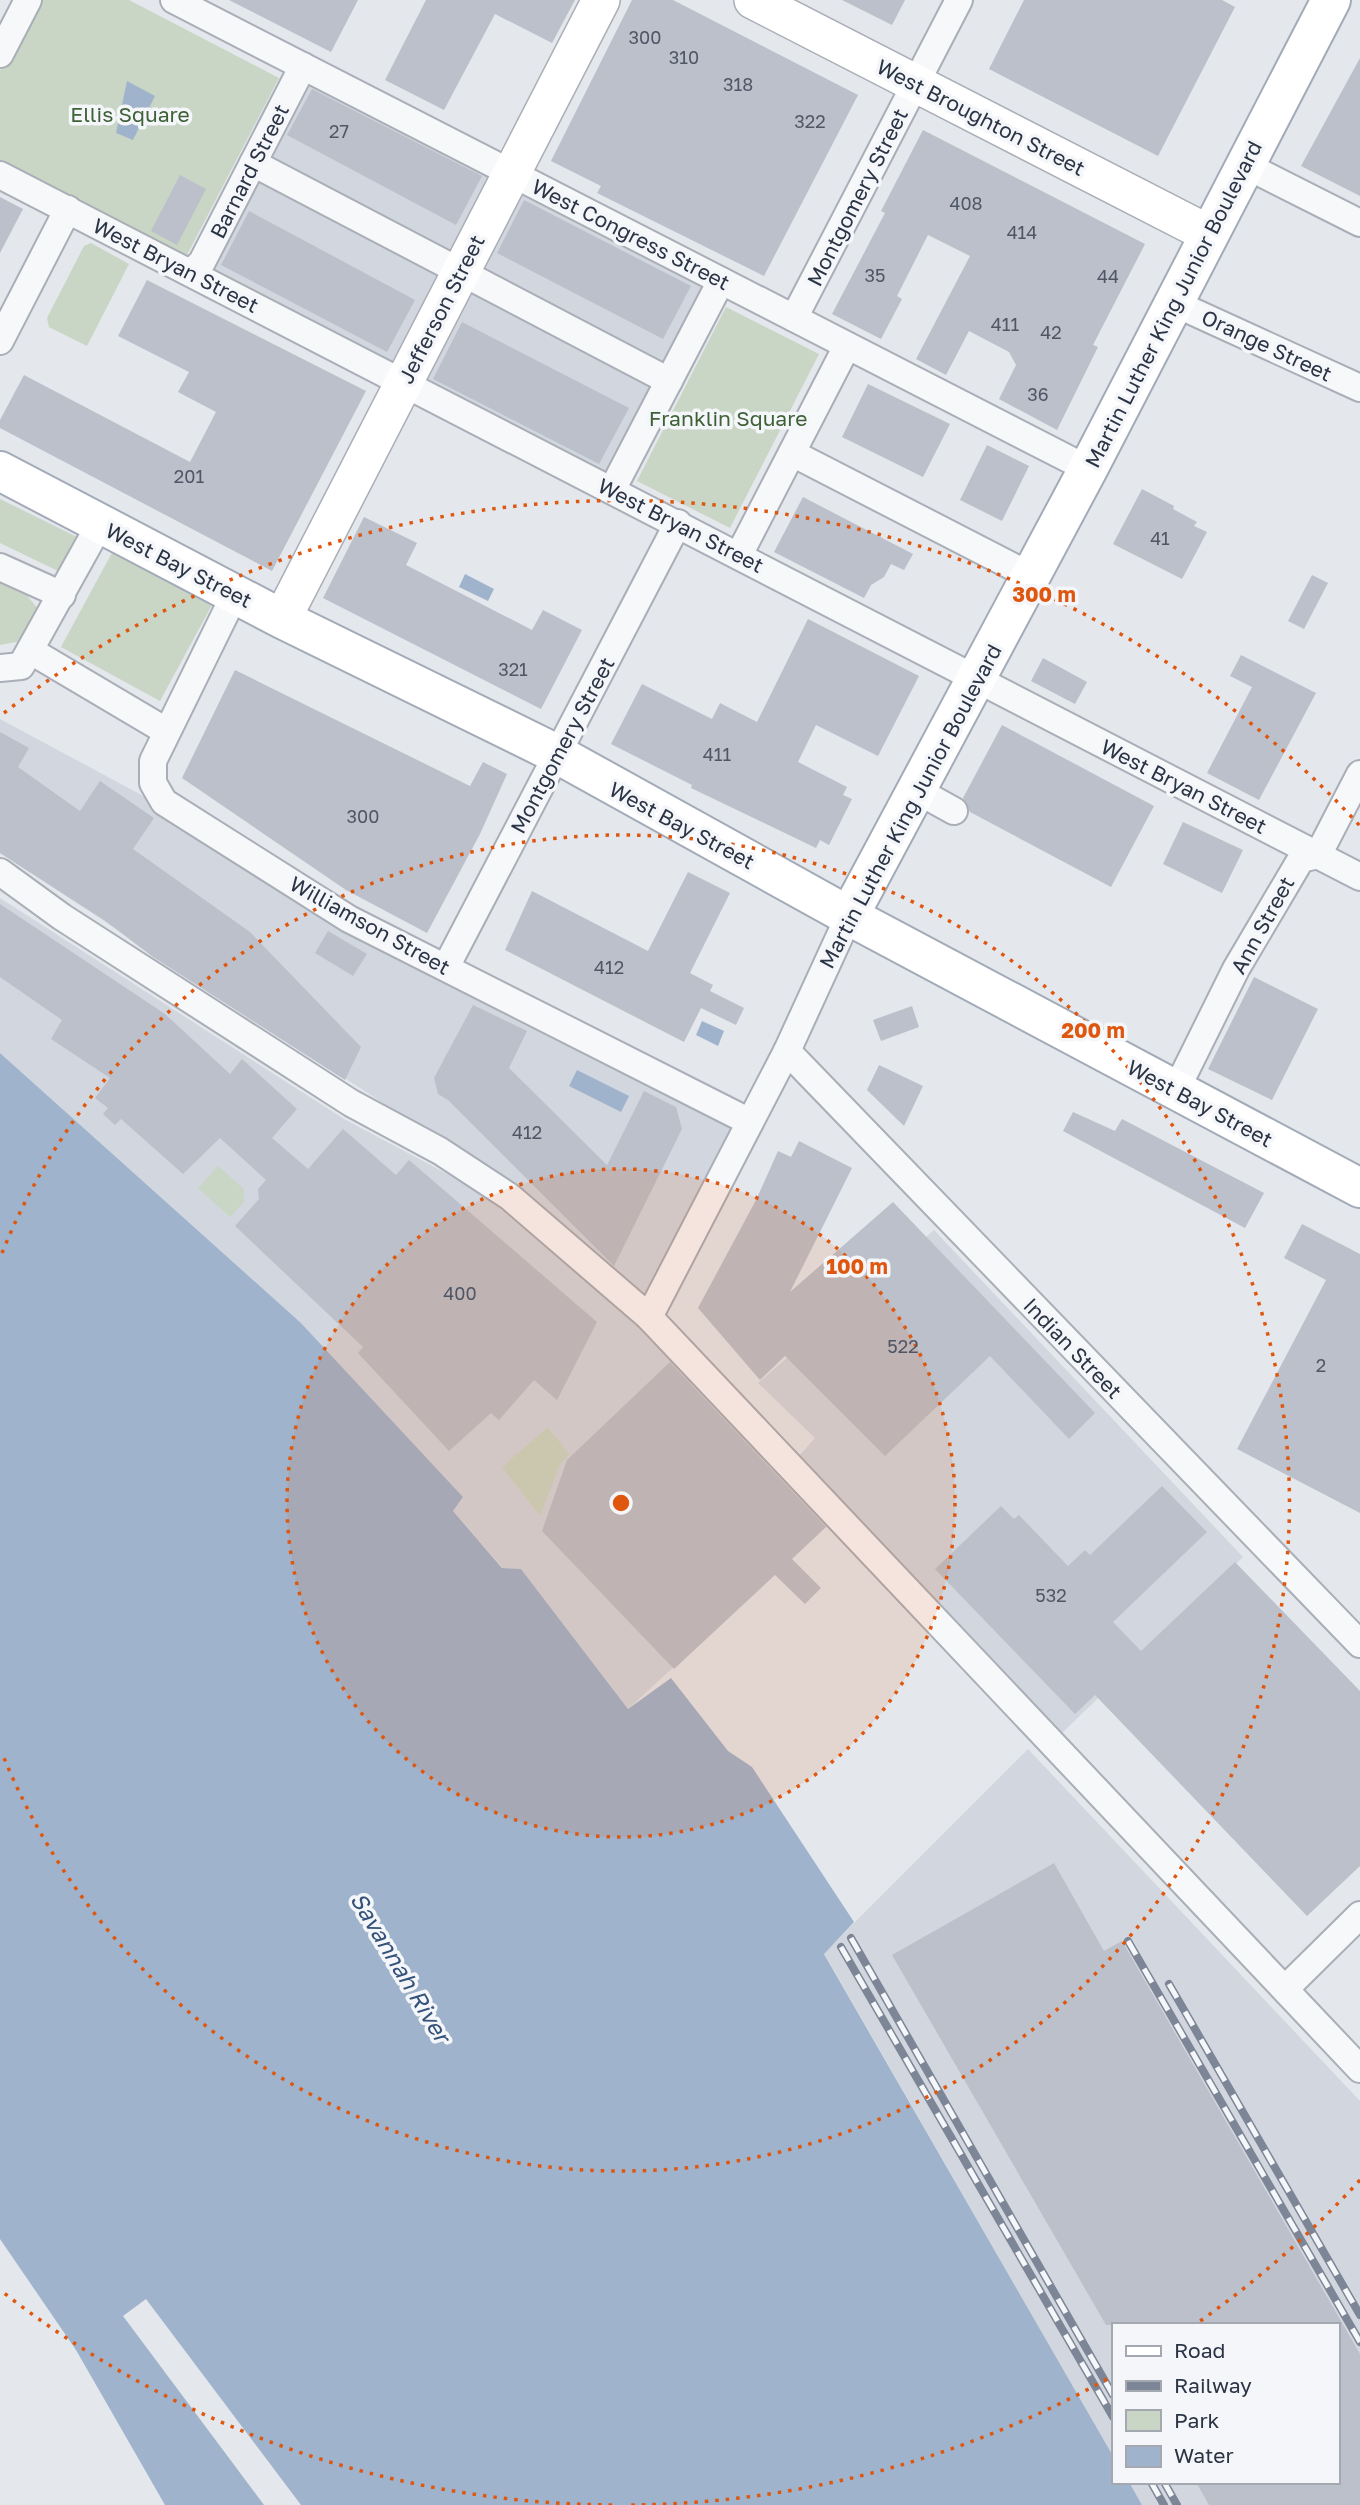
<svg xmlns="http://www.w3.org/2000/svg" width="1360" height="2505" viewBox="0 0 1360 2505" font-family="'Golos Text',sans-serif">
<rect width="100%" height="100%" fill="#e4e7ec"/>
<g fill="#d2d6de">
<polygon points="307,80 707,283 608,477 208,274"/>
<polygon points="0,719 750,1122 646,1296 386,1105 0,853"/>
<polygon points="0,898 344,1119 468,1185 649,1317 832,1521 628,1709 521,1569 503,1568 453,1511 463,1497 301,1323 0,1053"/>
<polygon points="934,1230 1243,1557 1057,1738 798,1457 815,1438 758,1383"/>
<polygon points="1028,1749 1360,2101 1360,2505 1142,2505 1129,2482 1337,2482 1337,2325 1113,2325 1113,2456 824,1953"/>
</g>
<g fill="#c9d6c5">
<polygon points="37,0 129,0 279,78 186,257 0,161 0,71"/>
<polygon points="91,243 129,264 87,346 49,327 47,318 84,246"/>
<polygon points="726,307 819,354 730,528 637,481"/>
<polygon points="0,499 79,538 62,573 0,543"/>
<polygon points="114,549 213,603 160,701 61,647"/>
<polygon points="0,582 25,593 38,609 21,641 0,645"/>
<polygon points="218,1166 244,1189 244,1202 230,1217 198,1188"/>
<polygon points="548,1427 569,1454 560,1465 540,1516 502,1467"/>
</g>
<g fill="#9fb4cc">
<polygon points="127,81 155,96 133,140 116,133"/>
<polygon points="465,574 494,589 488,601 459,587"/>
<polygon points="702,1021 724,1031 718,1046 696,1035"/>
<polygon points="0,1053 301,1323 463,1497 453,1511 502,1568 521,1569 628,1709 671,1678 728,1751 752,1767 854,1922 824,1954 1113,2456 1113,2482 1129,2482 1142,2505 165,2505 76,2350 0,2239"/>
<polygon points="577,1070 629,1096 621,1112 569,1086"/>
</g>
<polygon fill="#e4e7ec" points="146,2299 301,2505 264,2505 123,2316"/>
<g fill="#bbc0ca">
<polygon points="229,0 358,0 331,52"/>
<polygon points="426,0 575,0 552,43 495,14 444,110 385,80"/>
<polygon points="632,0 673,0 858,95 764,276 597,193 601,186 551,161"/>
<polygon points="842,0 905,0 892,25"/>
<polygon points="1024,0 1222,0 1235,7 1158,156 989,69"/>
<polygon points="1360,58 1360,196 1301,166"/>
<polygon points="312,89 482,176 456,225 287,135"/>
<polygon points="923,130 1145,244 1093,345 1098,347 1057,430 999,399 1016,365 1009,352 969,331 946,375 916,359 970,256 928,235 897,296 902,299 881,339 832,314 885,213 881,211"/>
<polygon points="180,175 206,189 177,245 151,231"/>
<polygon points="0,197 23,209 0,253"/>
<polygon points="524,200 691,286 663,339 497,253"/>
<polygon points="249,211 415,300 387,352 221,265"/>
<polygon points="147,280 366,391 272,571 0,428 0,420 24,375 190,462 216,412 178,392 189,372 118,336"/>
<polygon points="462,322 629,408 599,464 433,379"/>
<polygon points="868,384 950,424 923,477 842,437"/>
<polygon points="987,445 1029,466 1002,521 960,500"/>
<polygon points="1142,489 1174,506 1173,509 1197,522 1194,526 1207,532 1182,579 1113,544"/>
<polygon points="803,497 913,554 904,570 891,564 884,577 871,585 864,598 774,552"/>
<polygon points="364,517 417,543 406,565 532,630 543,610 582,630 541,709 323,598"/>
<polygon points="1312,575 1328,583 1304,629 1288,621"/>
<polygon points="808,619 919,676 878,756 816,725 798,762 847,787 843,795 852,799 829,845 820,840 816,848 691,788 692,785 611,744 642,684 712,719 720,703 757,722"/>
<polygon points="1241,655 1316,693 1259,800 1207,773 1252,687 1230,676"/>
<polygon points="1043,658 1087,682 1075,704 1031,681"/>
<polygon points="235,670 470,786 483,762 507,774 480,834 427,933 346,890 182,778"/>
<polygon points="1002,725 1154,806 1111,887 970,812 963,798"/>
<polygon points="0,732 29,748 18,767 80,811 100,781 154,818 133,849 250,932 361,1047 345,1080 153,957 104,920 0,853"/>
<polygon points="1183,822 1243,850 1222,893 1163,864"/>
<polygon points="688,872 730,893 690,973 713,985 710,991 744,1008 736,1025 701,1008 684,1042 505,950 532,891 648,951"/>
<polygon points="0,904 165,1014 230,1074 242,1059 297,1109 272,1138 308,1169 343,1129 396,1175 409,1160 597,1322 557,1400 534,1380 499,1420 491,1413 449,1451 358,1353 363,1347 235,1226 259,1199 258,1189 266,1180 220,1138 183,1174 121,1119 115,1125 103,1114 108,1108 95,1098 110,1078 51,1039 62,1020 0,977"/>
<polygon points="328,931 367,954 353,976 315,953"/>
<polygon points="1254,977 1318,1009 1272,1100 1208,1069"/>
<polygon points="473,1005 527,1031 509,1068 607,1165 644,1091 676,1107 682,1129 614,1266 448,1100 438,1094 434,1078"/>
<polygon points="912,1006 919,1027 881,1041 873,1020"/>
<polygon points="879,1065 923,1086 904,1126 867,1090"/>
<polygon points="1073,1112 1115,1131 1122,1119 1264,1193 1245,1228 1063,1131"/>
<polygon points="799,1141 852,1168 790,1292 893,1202 1095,1413 1069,1439 990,1356 885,1456 785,1356 760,1380 698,1308 756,1200 778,1151 791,1157"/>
<polygon points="1302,1224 1360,1254 1360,1513 1237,1449 1326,1280 1284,1258"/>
<polygon points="670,1362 826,1527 792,1559 821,1588 805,1604 775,1575 674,1669 542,1531 567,1460"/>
<polygon points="1162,1486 1207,1532 1113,1622 1141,1651 1235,1562 1360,1691 1360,1866 1307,1916 1095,1695 1075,1714 935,1569 1001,1506 1014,1519 1019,1515 1068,1566 1085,1550 1090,1555"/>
<polygon points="1054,1863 1104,1951 1122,1941 1360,2354 1360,2505 1209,2505 1196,2482 1337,2482 1337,2325 1106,2325 892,1955"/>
</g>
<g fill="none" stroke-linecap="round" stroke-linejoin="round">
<defs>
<g id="street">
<polyline points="174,0 1088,469"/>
<polyline points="0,54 28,0"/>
<polyline points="253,163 669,381"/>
<polyline points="1245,165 1360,223"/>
<polyline points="0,175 1360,877"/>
<polyline points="191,273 202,262 303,66"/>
<polyline points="1174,303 1360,388"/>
<polyline points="794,318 959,0"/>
<polyline points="0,341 68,209"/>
<polyline points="792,453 1031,576"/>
<polyline points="612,490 721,281"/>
<polyline points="739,555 847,346"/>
<polyline points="0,567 62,595"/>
<polyline points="235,594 153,761 153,783 164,802 349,919 750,1122"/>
<polyline points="31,651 166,731"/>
<polyline points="0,668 21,666 100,524"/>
<polyline points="916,790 954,811"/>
<polyline points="0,872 62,917 351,1103 440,1151 510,1197 649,1317 1360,2069"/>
<polyline points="446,967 678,523"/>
<polyline points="787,1051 1360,1644"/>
<polyline points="1176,1090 1236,969 1301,859 1318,855 1360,774"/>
<polyline points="649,1317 787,1051 849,916"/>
<polyline points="1285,1989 1360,1915"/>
</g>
<g id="secondary">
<polyline points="753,0 1209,234"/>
<polyline points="282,619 601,0"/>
</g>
<g id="primary">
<polyline points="0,471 282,619 557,754 849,916 1360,1188"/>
<polyline points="849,916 1088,469 1331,0"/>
</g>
</defs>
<use href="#street" stroke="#a9aeb7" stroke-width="30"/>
<use href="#secondary" stroke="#a9aeb7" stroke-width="40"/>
<use href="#primary" stroke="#a3abb8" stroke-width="42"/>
<use href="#street" stroke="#f7f8fa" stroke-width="26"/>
<use href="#secondary" stroke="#fff" stroke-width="37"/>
<use href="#primary" stroke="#fff" stroke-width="38"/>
<defs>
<g id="rail">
<polyline points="851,1938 1113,2395"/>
<polyline points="1128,1941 1360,2342"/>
<polyline points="841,1947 1113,2417"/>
<polyline points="1169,1984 1360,2315"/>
<polyline points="1151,2482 1164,2505"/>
<polyline points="1164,2482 1177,2505"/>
</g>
</defs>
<use href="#rail" stroke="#7d8696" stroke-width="8"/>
<use href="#rail" stroke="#f4f6f9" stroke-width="5" stroke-dasharray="16" stroke-linecap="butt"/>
</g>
<circle cx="621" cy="1503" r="334" fill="#df570f" fill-opacity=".12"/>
<g fill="none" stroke="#df570f" stroke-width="3.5" stroke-dasharray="3.5 7">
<circle cx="621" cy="1503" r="334"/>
<path d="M2 1253A668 668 0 1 1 2 1753"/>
<path d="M1360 2180A1002 1002 0 0 1 1196 2324M1107 2379A1002 1002 0 0 1 630 2505M612 2505A1002 1002 0 0 1 4 2293M4 713A1002 1002 0 0 1 1360 826"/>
</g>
<g text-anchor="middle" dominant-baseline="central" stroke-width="7" stroke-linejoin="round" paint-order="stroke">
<g font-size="18" fill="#4f5766">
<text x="645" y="37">300</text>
<text x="684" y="57">310</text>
<text x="738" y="84">318</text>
<text x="810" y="121">322</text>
<text x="339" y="131">27</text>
<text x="966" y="203">408</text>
<text x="1022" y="232">414</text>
<text x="875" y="275">35</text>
<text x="1108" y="276">44</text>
<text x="1005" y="324">411</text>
<text x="1051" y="332">42</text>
<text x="1038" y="394">36</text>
<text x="189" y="476">201</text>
<text x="1160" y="538">41</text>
<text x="513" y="669">321</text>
<text x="717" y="754">411</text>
<text x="363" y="816">300</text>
<text x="609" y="967">412</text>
<text x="527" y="1132">412</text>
<text x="460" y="1293">400</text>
<text x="903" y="1346">522</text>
<text x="1321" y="1365">2</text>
<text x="1051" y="1595">532</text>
</g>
<g font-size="21" fill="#3f6138" stroke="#f4f6f9">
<text x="130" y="114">Ellis Square</text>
<text x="728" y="418">Franklin Square</text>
</g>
<g font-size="21" fill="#2b3445" stroke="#f4f6f9">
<text transform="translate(981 117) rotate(27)">West Broughton Street</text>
<text transform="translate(249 171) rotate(-63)">Barnard Street</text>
<text transform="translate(857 197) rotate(-63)">Montgomery Street</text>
<text transform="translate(631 234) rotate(27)">West Congress Street</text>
<text transform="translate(176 265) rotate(27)">West Bryan Street</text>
<text transform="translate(1173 304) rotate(-63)">Martin Luther King Junior Boulevard</text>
<text transform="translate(441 309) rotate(-63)">Jefferson Street</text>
<text transform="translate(1267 345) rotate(25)">Orange Street</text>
<text transform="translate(681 525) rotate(27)">West Bryan Street</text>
<text transform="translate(179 565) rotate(27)">West Bay Street</text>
<text transform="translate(562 745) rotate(-62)">Montgomery Street</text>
<text transform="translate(1184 786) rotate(27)">West Bryan Street</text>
<text transform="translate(910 806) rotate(-62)">Martin Luther King Junior Boulevard</text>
<text transform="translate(682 825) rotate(28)">West Bay Street</text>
<text transform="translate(370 925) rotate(29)">Williamson Street</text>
<text transform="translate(1262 925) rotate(-61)">Ann Street</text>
<text transform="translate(1200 1103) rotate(28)">West Bay Street</text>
<text transform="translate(1073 1348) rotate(46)">Indian Street</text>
</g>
<g font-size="23" font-style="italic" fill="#34527a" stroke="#f4f6f9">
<text transform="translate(401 1967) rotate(59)">Savannah River</text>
</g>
</g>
<circle cx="621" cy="1503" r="10" fill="#df570f" stroke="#f4f6f9" stroke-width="3.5"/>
<g font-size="21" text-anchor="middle" font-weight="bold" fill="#df570f" stroke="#f4f6f9" stroke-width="7" stroke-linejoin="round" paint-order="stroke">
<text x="1044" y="602">300 m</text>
<text x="1093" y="1038">200 m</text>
<text x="857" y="1274">100 m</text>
</g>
<rect x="1112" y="2323" width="228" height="161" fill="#f4f6f9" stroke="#a4a8b1" stroke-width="2"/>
<rect x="1126" y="2346" width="35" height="10" fill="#ffffff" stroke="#a4a8b1" stroke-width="2"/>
<text x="1174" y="2358" font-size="21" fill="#2b3445">Road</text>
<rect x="1126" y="2381" width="35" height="10" fill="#7d8696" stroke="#a4a8b1" stroke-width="2"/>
<text x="1174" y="2393" font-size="21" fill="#2b3445">Railway</text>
<rect x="1126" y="2410" width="35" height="21" fill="#c9d6c5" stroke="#a4a8b1" stroke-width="2"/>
<text x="1174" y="2428" font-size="21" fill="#2b3445">Park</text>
<rect x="1126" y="2446" width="35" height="21" fill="#9fb4cc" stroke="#a4a8b1" stroke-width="2"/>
<text x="1174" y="2463" font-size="21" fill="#2b3445">Water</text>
</svg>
